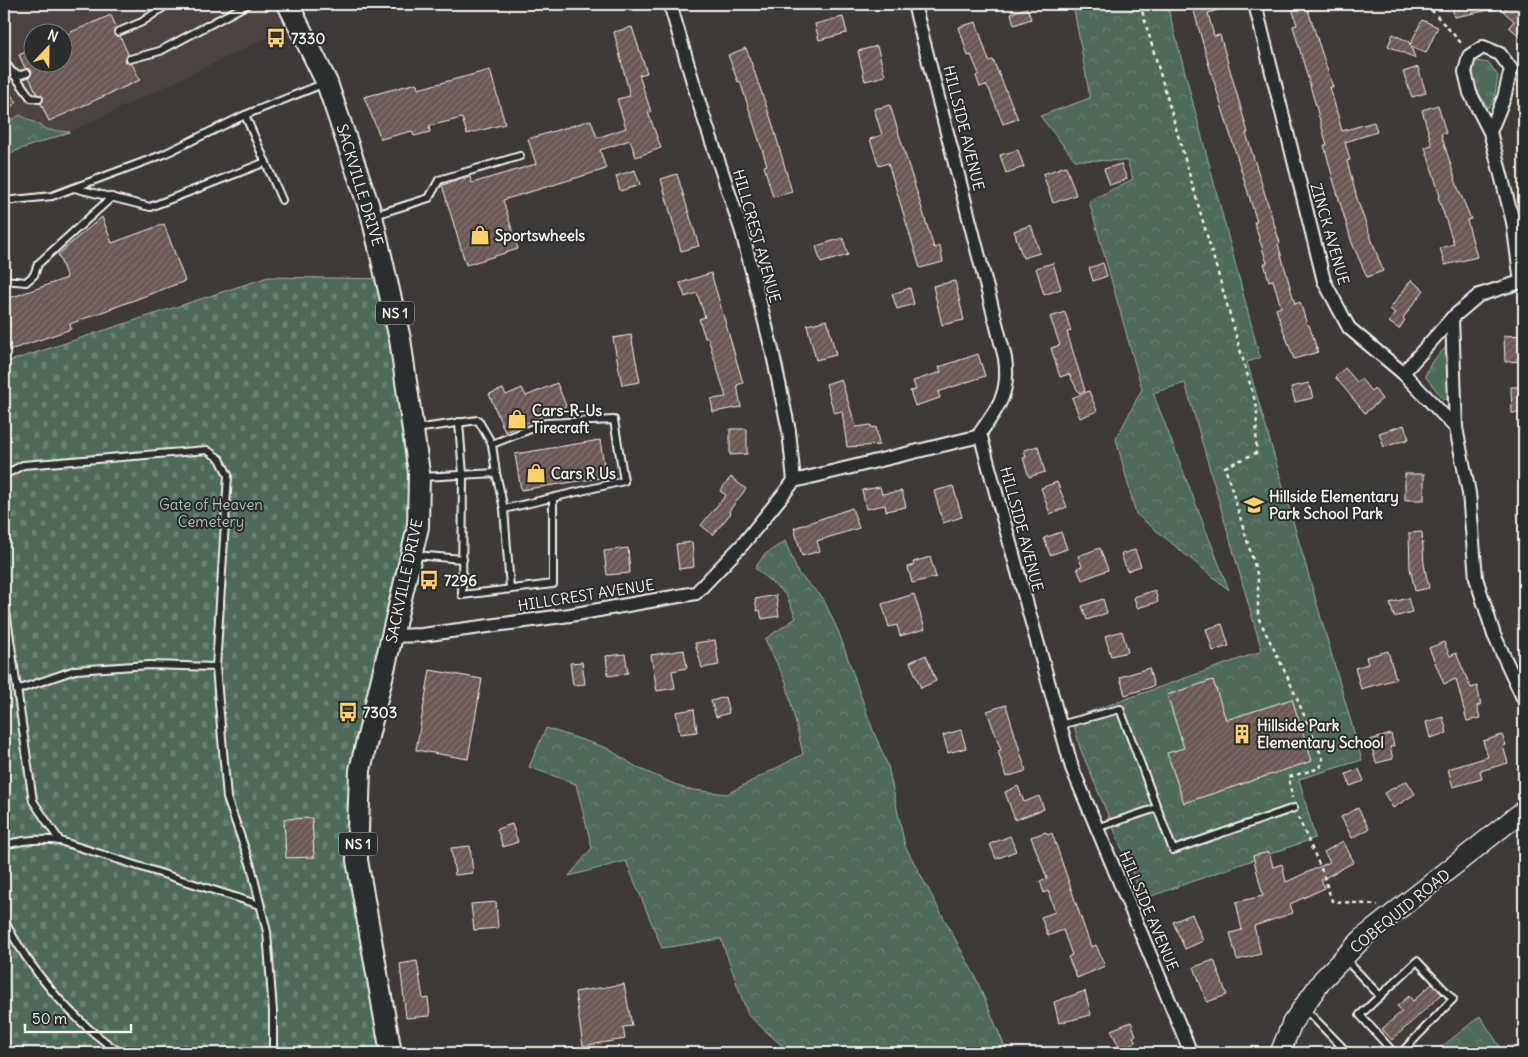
<svg xmlns="http://www.w3.org/2000/svg" width="1528" height="1057" viewBox="0 0 1528 1057" font-family="Delius,sans-serif">
<defs>
<pattern id="grass-tufts" width="24" height="20" patternUnits="userSpaceOnUse" patternTransform="scale(1.25)"><rect width="24" height="20" fill="#4e6a5a"/><path d="M3 7l-1-3M5 7V3M7 7l1-3M15 17l-1-3M17 17v-4M19 17l1-3" fill="none" stroke="#688072"/></pattern>
<pattern id="forest-crowns" width="20" height="18" patternUnits="userSpaceOnUse" patternTransform="scale(1.25)"><rect width="20" height="18" fill="#4e6a5a"/><path d="M2 6a3 3 0 1 1 6 0M12 15a3 3 0 1 1 6 0" fill="none" stroke="#688072"/></pattern>
<pattern id="cemetery-stones" width="16" height="16" patternUnits="userSpaceOnUse" patternTransform="scale(1.25)"><rect width="16" height="16" fill="#4e6a5a"/><path d="M2 7V4a2 2 0 0 1 4 0v3zM10 15v-3a2 2 0 0 1 4 0v3z" fill="#688072"/></pattern>
<pattern id="building-hatch" width="6" height="6" patternUnits="userSpaceOnUse" patternTransform="scale(1.25)"><rect width="6" height="6" fill="#6b5956"/><path d="M-1 1l2-2M0 6l6-6M5 7l2-2" fill="none" stroke="#81716e"/></pattern>
</defs>
<rect width="100%" height="100%" fill="#3e3a3a"/>
<filter id="ink" filterUnits="userSpaceOnUse"><feTurbulence type="fractalNoise" baseFrequency=".02" numOctaves="2"/><feDisplacementMap in="SourceGraphic" scale="10" xChannelSelector="R" yChannelSelector="G"/><feConvolveMatrix kernelMatrix="1 2 1 2 8 2 1 2 1" color-interpolation-filters="sRGB"/></filter>
<g filter="url(#ink)">
<path fill="#4c4342" fill-rule="evenodd" d="M4,4h280l12,20 -226,108 -21,-2 -29,-15 -16,10zM32,32h30v30h-30z"/>
<g fill="url(#grass-tufts)" stroke="#a1aea1">
<path d="M1475,61l14,2 9,13 -4,24 -6,8c-10,-16 -18,-27 -13,-47z"/>
<polygon points="1448,345 1453,400 1443,399 1425,376 1431,363"/>
</g>
<g fill="url(#forest-crowns)" stroke="#a1aea1">
<polygon points="1073,4 1167,4 1260,358 1247,362 1362,760 1299,779 1315,838 1143,899 1080,748 1072,718 1262,651 1185,383 1153,393 1229,590 1136,514 1116,439 1142,389 1089,201 1133,179 1127,161 1075,160 1040,116 1090,98"/>
<polygon points="20,115 49,130 70,132 18,150 4,158 4,125"/>
<polygon points="785,541 798,573 823,598 839,633 872,728 888,766 905,846 975,976 1004,1045 1000,1053 790,1053 748,1015 721,939 662,948 626,861 569,876 592,848 576,784 529,767 546,728 607,748 638,768 686,789 727,794 803,754 786,682 765,639 796,618 786,595 755,568 764,555"/>
<polygon points="1480,1016 1504,1053 1434,1053"/>
</g>
<polygon fill="url(#cemetery-stones)" stroke="#a1aea1" points="268,277 388,279 419,473 372,712 357,860 391,1053 4,1053 4,363"/>
<g fill="url(#building-hatch)" stroke="#f4f1e8">
<polygon points="1192,4 1228,4 1228,7 1208,13 1214,36 1220,35 1248,133 1246,133 1280,243 1278,244 1295,304 1300,302 1307,325 1309,325 1318,352 1294,359 1281,324 1276,309 1281,307 1273,280 1269,281 1264,263 1267,263 1254,222 1257,222 1208,62"/>
<polygon points="1291,4 1306,4 1333,87 1330,87 1342,131 1374,122 1377,132 1345,142 1350,160 1347,161 1358,202 1383,271 1367,277 1352,243 1333,179 1324,145 1327,145 1293,26 1297,25"/>
<polygon points="1452,4 1494,4 1495,9 1454,17"/>
<polygon points="1509,4 1520,4 1524,8 1524,40 1509,27 1514,21 1503,11"/>
<polygon points="1027,8 1031,19 1014,25 1011,13"/>
<polygon points="111,15 116,27 114,34 120,36 128,54 125,61 132,64 140,80 49,121 41,104 43,97 37,94 29,77 32,71 25,68 19,55 32,49 32,62 62,62 62,36"/>
<polygon points="843,17 847,33 819,40 815,24"/>
<polygon points="1422,20 1438,27 1426,53 1411,47 1415,58 1388,46 1393,34 1409,42 1410,45"/>
<polygon points="976,22 989,61 993,60 1018,119 1003,124 989,89 986,85 980,87 976,76 979,74 971,55 968,56 959,27"/>
<polygon points="632,27 647,73 639,75 651,112 648,112 661,148 636,157 630,140 600,150 606,169 503,200 518,249 466,265 442,185 470,177 472,183 536,164 528,139 591,120 597,138 626,128 617,99 630,96 614,32"/>
<polygon points="877,46 885,76 865,81 858,51"/>
<polygon points="746,48 772,122 792,192 773,197 764,166 767,165 740,81 738,82 728,55"/>
<polygon points="1418,67 1426,93 1412,97 1403,72"/>
<polygon points="490,70 505,124 467,134 462,118 429,126 430,132 414,136 412,131 381,139 364,97 417,83 418,89"/>
<polygon points="4,86 17,102 4,113"/>
<polygon points="890,105 934,248 940,246 943,262 920,268 888,163 879,166 870,139 882,135 874,109"/>
<polygon points="1438,105 1446,133 1441,134 1458,188 1471,219 1467,220 1477,257 1445,265 1440,248 1454,244 1438,197 1440,196 1425,147 1432,145 1422,110"/>
<polygon points="1018,150 1024,167 1006,173 1000,155"/>
<polygon points="1121,164 1127,179 1110,185 1104,169"/>
<polygon points="1066,166 1076,195 1053,203 1043,174"/>
<polygon points="635,170 640,185 620,191 616,176"/>
<polygon points="677,174 699,246 681,251 661,179"/>
<polygon points="102,217 112,243 164,224 185,281 70,324 71,329 7,351 4,343 4,300 67,278 58,254"/>
<polygon points="1031,225 1040,253 1023,258 1014,231"/>
<polygon points="843,238 848,255 821,263 816,246"/>
<polygon points="1053,263 1061,289 1044,295 1036,268"/>
<polygon points="1103,263 1107,276 1093,281 1089,268"/>
<polygon points="711,273 743,383 737,385 741,407 713,412 711,399 726,397 708,338 705,338 699,319 705,317 697,293 685,297 680,283"/>
<polygon points="1411,280 1424,290 1403,318 1405,320 1399,329 1389,322 1395,313 1390,309"/>
<polygon points="955,281 964,320 942,325 933,286"/>
<polygon points="910,288 914,304 897,309 892,294"/>
<polygon points="1065,312 1071,331 1067,332 1085,391 1079,393 1069,374 1060,377 1051,348 1060,345 1050,317"/>
<polygon points="827,320 836,355 816,360 807,325"/>
<polygon points="631,335 640,382 622,385 613,338"/>
<polygon points="1524,335 1524,361 1505,362 1504,336"/>
<polygon points="978,354 985,376 938,392 940,398 915,406 910,391 916,390 913,381 941,372 939,367"/>
<polygon points="1345,368 1357,382 1361,379 1371,391 1374,388 1382,399 1365,413 1335,377"/>
<polygon points="841,379 856,427 871,425 872,428 876,427 879,445 847,447 842,411 834,413 826,384"/>
<polygon points="557,383 566,406 505,432 489,394 503,389 506,395 522,388 526,396"/>
<polygon points="1309,383 1313,398 1295,402 1291,387"/>
<polygon points="1511,387 1524,387 1524,413 1512,413"/>
<polygon points="1089,391 1097,411 1080,418 1072,398"/>
<polygon points="1404,425 1409,439 1384,447 1379,433"/>
<polygon points="730,429 747,429 747,454 730,455"/>
<polygon points="600,440 606,477 521,490 515,454"/>
<polygon points="1038,446 1045,472 1029,477 1023,458 1026,457 1024,450"/>
<rect x="1405" y="474" width="19" height="26"/>
<polygon points="731,477 746,489 729,511 731,513 713,535 701,525 726,495 720,491"/>
<polygon points="1057,482 1067,507 1050,514 1041,488"/>
<polygon points="953,486 962,517 943,523 934,491"/>
<polygon points="880,487 882,494 902,491 906,507 886,511 885,505 866,509 862,490"/>
<polygon points="852,508 859,528 817,541 820,551 802,556 794,528"/>
<polygon points="1061,532 1067,549 1050,555 1044,538"/>
<polygon points="1422,532 1424,564 1429,588 1415,591 1410,568 1409,533"/>
<polygon points="692,542 694,567 679,569 676,544"/>
<polygon points="628,548 630,573 607,575 604,551"/>
<polygon points="1100,548 1108,570 1082,580 1077,568 1082,566 1078,556"/>
<polygon points="1135,550 1141,566 1127,571 1121,554"/>
<polygon points="930,557 936,577 912,583 908,567 914,565 913,562"/>
<polygon points="1155,590 1158,602 1137,608 1134,597"/>
<polygon points="914,594 925,629 900,636 897,625 889,627 882,604"/>
<polygon points="776,595 779,616 762,619 760,610 757,611 755,599"/>
<polygon points="1408,598 1412,612 1394,617 1390,603"/>
<polygon points="1103,599 1107,613 1087,620 1082,606"/>
<polygon points="1222,624 1229,646 1213,651 1206,629"/>
<polygon points="1122,631 1128,652 1111,656 1105,636"/>
<polygon points="715,640 719,665 702,668 695,643"/>
<polygon points="1444,642 1450,656 1456,653 1471,688 1477,686 1481,705 1477,706 1480,718 1467,721 1456,679 1444,684 1429,648"/>
<polygon points="684,650 687,668 672,671 675,688 657,691 651,655"/>
<polygon points="1388,651 1396,679 1361,689 1355,668 1368,664 1366,657"/>
<polygon points="625,654 628,673 608,676 606,656"/>
<polygon points="926,655 936,681 921,688 910,662"/>
<polygon points="582,662 585,684 573,685 570,663"/>
<polygon points="1149,668 1154,686 1125,695 1120,677"/>
<polygon points="430,670 482,679 468,759 416,750"/>
<polygon points="1213,680 1226,720 1292,699 1312,761 1184,803 1167,753 1184,748 1167,695"/>
<polygon points="725,697 729,713 716,717 711,701"/>
<polygon points="1006,705 1026,771 1006,777 998,751 1001,750 987,711"/>
<polygon points="694,709 697,732 680,734 676,712"/>
<polygon points="1443,717 1447,733 1430,738 1426,722"/>
<polygon points="961,730 966,748 948,753 943,735"/>
<polygon points="1391,734 1394,746 1390,747 1393,759 1376,763 1370,740"/>
<polygon points="1502,735 1506,745 1503,746 1508,763 1480,771 1482,779 1453,787 1448,769 1488,757 1483,741"/>
<polygon points="1359,769 1364,781 1350,786 1346,774"/>
<polygon points="1407,781 1415,794 1393,808 1384,793"/>
<polygon points="1018,786 1024,802 1039,796 1044,809 1015,820 1005,792"/>
<polygon points="1358,808 1369,829 1352,838 1341,817"/>
<polygon points="312,818 314,857 286,858 284,819"/>
<polygon points="512,824 518,842 503,847 497,829"/>
<polygon points="1046,832 1048,835 1052,833 1091,947 1096,945 1105,966 1077,978 1068,957 1072,955 1063,930 1048,936 1041,917 1055,912 1048,891 1044,893 1040,881 1047,878 1031,837"/>
<polygon points="1010,836 1016,851 996,859 990,844"/>
<polygon points="1343,841 1354,862 1321,880 1325,888 1290,904 1293,913 1254,926 1261,954 1237,960 1230,933 1242,930 1236,902 1263,896 1253,856 1269,852 1273,867 1282,864 1286,882 1330,862 1324,852"/>
<polygon points="470,846 473,873 455,875 451,848"/>
<polygon points="496,902 498,928 474,930 471,904"/>
<polygon points="1192,914 1203,941 1185,949 1173,922"/>
<polygon points="1214,960 1227,995 1207,1002 1194,967"/>
<polygon points="417,961 423,999 428,998 430,1016 406,1018 400,964"/>
<polygon points="624,984 632,1026 623,1027 625,1039 583,1046 575,992"/>
<polygon points="1432,984 1442,994 1392,1040 1382,1029 1402,1011 1397,1006 1409,996 1413,1001"/>
<polygon points="1085,991 1091,1015 1059,1023 1054,1002"/>
<polygon points="1131,1022 1136,1035 1133,1037 1136,1042 1120,1049 1111,1030"/>
</g>
<g fill="none" stroke-linecap="round" stroke-linejoin="round">
<defs>
<g id="lane">
<polyline points="118,32 142,22 168,4"/>
<polyline points="130,59 160,51 248,4"/>
<polyline points="4,61 31,98 39,99"/>
<polyline points="11,72 21,75 27,73"/>
<polyline points="245,115 282,200"/>
<polyline points="74,188 150,207 266,162"/>
<polyline points="4,201 52,196 162,155 245,115 325,83"/>
<polyline points="375,215 429,198 439,180 520,156"/>
<polyline points="4,280 26,282 34,275 38,264 112,197"/>
<polyline points="459,422 463,475 462,595 553,584 553,498"/>
<polyline points="415,429 478,420 492,444"/>
<polyline points="4,475 23,465 207,450 220,459 228,475 216,667 227,798 251,866 267,932 273,1012 273,1053"/>
<polyline points="423,477 496,473 504,509 624,481 614,420 546,423 492,444 496,473"/>
<polyline points="504,509 510,588"/>
<polyline points="414,555 463,559"/>
<polyline points="4,597 33,801 60,841"/>
<polyline points="17,690 75,670 149,665 216,667"/>
<polyline points="1060,725 1120,709 1173,850 1294,808"/>
<polyline points="1096,828 1157,808"/>
<path d="M4,845c19,-5 36,-7 56,-4l200,64"/>
<path d="M4,920c25,49 70,103 117,133"/>
<polyline points="1345,959 1380,996"/>
<polyline points="1305,1009 1345,1050 1342,1053"/>
<polyline points="1394,1053 1360,1015 1417,961 1453,999 1401,1053"/>
</g>
<g id="street">
<polyline points="670,4 701,109 742,232 772,350 789,431 794,481"/>
<path d="M914,4l91,354c5,35 -6,48 -25,75l7,27 85,308 119,285"/>
<polyline points="1255,4 1324,281 1349,328 1403,373 1456,428"/>
<polyline points="1490,132 1504,98 1511,69 1500,54 1483,47 1469,56 1465,72 1470,93 1490,132 1513,222 1521,282"/>
<polyline points="1452,318 1456,428 1469,493 1476,578 1494,635 1524,700"/>
<polyline points="1403,373 1452,318 1479,295 1524,281"/>
<polyline points="393,636 422,635 570,615 696,593 743,544 794,481 980,436"/>
</g>
<polyline id="secondary" points="1280,1053 1292,1023 1323,979 1365,936 1524,810"/>
<polyline id="primary" points="288,4 327,83 372,216 400,339 419,473 418,527 360,770 357,860 391,1053"/>
</defs>
<use href="#lane" stroke="#f4f1e8" stroke-width="10"/>
<use href="#street" stroke="#f4f1e8" stroke-width="16"/>
<use href="#secondary" stroke="#f4f1e8" stroke-width="22"/>
<use href="#primary" stroke="#f4f1e8" stroke-width="24"/>
<g stroke="#f4f1e8" stroke-width="2.5" stroke-dasharray="4 4" stroke-linecap="butt">
<polyline points="1140,4 1257,408 1256,453 1225,467 1258,577 1258,617 1288,678 1323,759 1320,768 1289,777 1292,798"/>
<polyline points="1426,4 1463,45"/>
<polyline points="1298,817 1322,871 1332,901 1378,905"/>
</g>
<use href="#lane" stroke="#2a2d2e" stroke-width="6"/>
<use href="#street" stroke="#2a2d2e" stroke-width="12"/>
<use href="#secondary" stroke="#2a2d2e" stroke-width="19"/>
<use href="#primary" stroke="#2a2d2e" stroke-width="20"/>
</g>
</g>
<defs>
<symbol id="bus-bare" viewBox="-9 -9 18 18"><path d="M-5-6H5V4H4V6H2V4H-2V6H-4V4H-5ZM-3.5-4V0h7V-4ZM-3.5 1.2v1.5H-2V1.2ZM2 1.2v1.5H3.5V1.2Z" fill="#ffd166" stroke="#2a2d2e" stroke-width="2.5" paint-order="stroke"/></symbol>
<symbol id="shop-bare" viewBox="-9 -9 18 18"><path d="M-5-2.5h2.3a2.7 3.5 0 0 1 5.4 0H5L5.5 6h-11ZM-1.5-2.5h3a1.5 2.3 0 0 0-3 0Z" fill="#ffd166" stroke="#2a2d2e" stroke-width="2.5" paint-order="stroke"/></symbol>
<symbol id="school-bare" viewBox="-9 -9 18 18"><path d="M0-5L7-2L0 1L-7-2ZM-4 1L0 2.5L4 1V4Q0 6-4 4Z" fill="#ffd166" stroke="#2a2d2e" stroke-width="2.5" paint-order="stroke"/></symbol>
<symbol id="building-bare" viewBox="-9 -9 18 18"><path d="M-4-6H4V6H1V3H-1V6H-4ZM-2.5-4.3h1.7v1.8h-1.7ZM.8-4.3h1.7v1.8H.8ZM-2.5-1h1.7V.8h-1.7ZM.8-1h1.7V.8H.8Z" fill="#ffd166" stroke="#2a2d2e" stroke-width="2.5" paint-order="stroke"/></symbol>
</defs>
<g fill-rule="evenodd">
<use href="#bus-bare" x="262" y="24" width="28" height="28"/>
<use href="#shop-bare" x="466" y="221" width="28" height="28"/>
<use href="#shop-bare" x="503" y="405" width="28" height="28"/>
<use href="#shop-bare" x="522" y="459" width="28" height="28"/>
<use href="#school-bare" x="1240" y="491" width="28" height="28"/>
<use href="#bus-bare" x="415" y="566" width="28" height="28"/>
<use href="#bus-bare" x="334" y="698" width="28" height="28"/>
<use href="#building-bare" x="1228" y="720" width="28" height="28"/>
</g>
<g text-anchor="middle" dominant-baseline="central" stroke-width="4" stroke-linejoin="round" paint-order="stroke">
<g fill="#2a2d2e" stroke="#b7b6b0" stroke-width="1">
<rect x="376" y="301.5" width="38" height="23" rx="4"/>
<rect x="339" y="832.5" width="38" height="23" rx="4"/>
</g>
<g font-size="14" font-weight="bold" fill="#f4f1e8">
<text x="395" y="313">NS 1</text>
<text x="358" y="844">NS 1</text>
</g>
<g font-size="15" font-weight="bold" fill="#f4f1e8" stroke="#2a2d2e" text-anchor="start">
<text x="291" y="38">7330</text>
<text x="495" y="235">Sportswheels</text>
<text x="532" y="410">Cars-R-Us<tspan x="532" dy="17">Tirecraft</tspan></text>
<text x="551" y="473">Cars R Us</text>
<text x="1269" y="496">Hillside Elementary<tspan x="1269" dy="17">Park School Park</tspan></text>
<text x="444" y="580">7296</text>
<text x="363" y="712">7303</text>
<text x="1257" y="725">Hillside Park<tspan x="1257" dy="17">Elementary School</tspan></text>
</g>
<g font-size="15" fill="#f4f1e8" stroke="#2a2d2e">
<text transform="translate(964 128) rotate(76)">HILLSIDE AVENUE</text>
<text transform="translate(360 185) rotate(73)">SACKVILLE DRIVE</text>
<text transform="translate(1330 234) rotate(74)">ZINCK AVENUE</text>
<text transform="translate(757 236) rotate(74)">HILLCREST AVENUE</text>
<text transform="translate(1022 529) rotate(75)">HILLSIDE AVENUE</text>
<text transform="translate(404 581) rotate(-78)">SACKVILLE DRIVE</text>
<text transform="translate(586 595) rotate(-9)">HILLCREST AVENUE</text>
<text transform="translate(1149 911) rotate(67)">HILLSIDE AVENUE</text>
<text transform="translate(1400 911) rotate(-39)">COBEQUID ROAD</text>
</g>
<g font-size="15" fill="#b2bbaf" stroke="#2a2d2e">
<text x="211" y="504">Gate of Heaven<tspan x="211" dy="17">Cemetery</tspan></text>
</g>
</g>
<rect width="1528" height="1057" fill="none" stroke="#2a2d2e" stroke-width="20"/>
<rect x="10" y="10" width="1508" height="1037" fill="none" stroke="#f4f1e8" stroke-width="2" filter="url(#ink)"/>
<g transform="translate(48 48) rotate(22)"><circle r="24" fill="#2a2d2e" stroke="#7b7b78"/>
<path d="M0-4L9 19L0 12L-9 19Z" fill="#ffd166"/>
<text y="-8" font-size="14" font-weight="bold" text-anchor="middle" fill="#f4f1e8">N</text>
</g>
<path d="M25 1024v8h106v-8" fill="none" stroke="#f4f1e8" stroke-width="2.5"/>
<text x="32" y="1024" font-size="15" fill="#f4f1e8" stroke="#2a2d2e" stroke-width="4" paint-order="stroke">50 m</text>
</svg>
